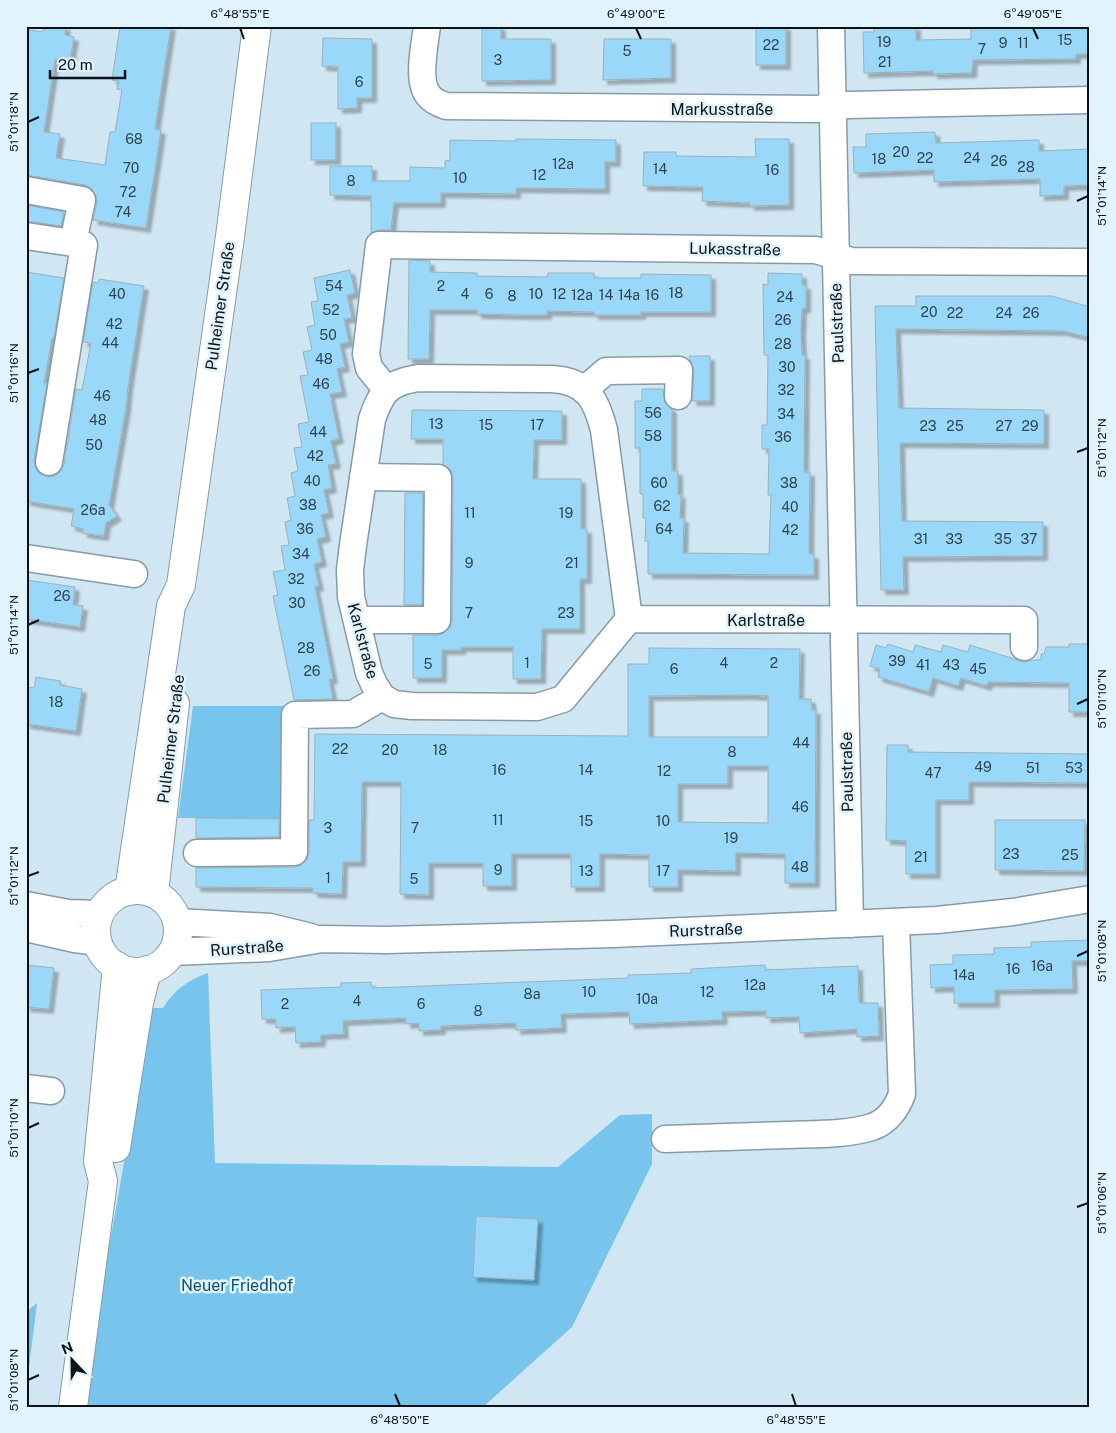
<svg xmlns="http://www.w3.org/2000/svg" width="1116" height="1433" viewBox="0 0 1116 1433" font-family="'Public Sans',sans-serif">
<defs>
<filter id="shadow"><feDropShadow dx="4.5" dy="4.5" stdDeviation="1" flood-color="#0004"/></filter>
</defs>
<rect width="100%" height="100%" fill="#d0e6f3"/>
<g fill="#77c4ec">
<polygon points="193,706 286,706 286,819 178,818"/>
<path d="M208,973l7,190 343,4 62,-52 32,-1v50l-80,163 -89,80h-395l15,-126 21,-118 21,-155h18c11,-18 25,-28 45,-35z"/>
<polygon points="37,1303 26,1391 26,1312"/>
</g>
<g fill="#9ad8f9" stroke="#9bb0bc" fill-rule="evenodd" filter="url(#shadow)">
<polygon points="44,26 66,26 65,35 74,37 70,61 55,59 44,132 60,134 56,158 105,165 110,132 115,132 122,90 117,89 119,81 112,80 120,26 171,26 155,129 161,130 146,228 93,220 97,203 96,196 92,189 85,185 26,175 26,45 29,30 43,32"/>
<polygon points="482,26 501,26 501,39 551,39 551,80 482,81"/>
<rect x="756" y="26" width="30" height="39"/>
<polygon points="874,26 916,26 916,40 971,39 971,26 1090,26 1090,54 1076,54 1076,59 973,60 972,73 933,74 933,71 864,73 863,32 874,32"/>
<polygon points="323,38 372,39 372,98 357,98 357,108 338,109 338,67 322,66"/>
<polygon points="604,39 671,39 671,78 603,80"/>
<rect x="311" y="123" width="25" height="37"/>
<polygon points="935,132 936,143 1039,140 1039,151 1090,149 1090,185 1064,186 1064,195 1040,196 1040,179 934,182 934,170 854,173 853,147 866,147 866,134"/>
<polygon points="516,139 616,140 616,162 605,162 605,189 516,188 516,194 441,193 441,203 394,203 391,230 379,230 371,233 371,196 330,195 330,166 372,166 372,181 410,181 410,167 445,168 445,161 450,160 450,140 516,141"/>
<polygon points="755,139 789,139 789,205 750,206 750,203 702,201 703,187 643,186 644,152 676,152 676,156 756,157"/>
<polygon points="26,205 64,212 61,226 26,221"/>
<polygon points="409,260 430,261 430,272 477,273 477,276 547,277 548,273 594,273 594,278 641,278 641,274 711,275 711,312 641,312 641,315 594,315 594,312 547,311 547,315 524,315 477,314 477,310 430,310 429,359 408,359"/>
<polygon points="350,270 355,293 347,295 352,318 344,319 349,342 340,344 345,367 337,369 342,392 330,394 339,439 331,441 336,464 328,465 332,488 324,490 329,513 321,515 326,537 317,539 322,562 314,564 319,586 315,587 333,679 329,680 333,699 294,700 273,596 278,595 273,572 285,570 281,546 289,545 285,522 291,520 287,498 295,496 291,473 298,471 294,448 302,447 298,424 309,422 300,376 308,375 303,352 312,350 307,327 315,325 311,302 318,301 314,278"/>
<polygon points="26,272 64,278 54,338 52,338 44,383 47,383 34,460 35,467 39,473 47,477 54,476 60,472 64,465 76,389 82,390 91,343 83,342 93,282 98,283 99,279 144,286 128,387 126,408 109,505 117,516 106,523 104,536 83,533 83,529 71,526 74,509 26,501"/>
<polygon points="768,273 802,274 802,285 806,285 806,308 802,309 801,332 802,355 805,355 804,472 810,472 809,554 814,554 814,575 648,574 648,541 645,541 646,518 643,518 643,494 640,494 640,448 635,448 635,401 642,401 642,389 663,389 665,403 672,409 672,471 678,471 678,495 681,494 680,518 684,518 683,553 769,554 771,495 768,495 769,449 762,449 762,425 767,425 768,355 764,355 763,284 768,285"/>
<polygon points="916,296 1052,296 1090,307 1090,338 1063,331 896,329 899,408 1044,410 1044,444 900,443 902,521 1043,522 1043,556 903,557 904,590 881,590 875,306 916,306"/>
<polygon points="689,356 710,356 710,401 692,401 694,371"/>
<polygon points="412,410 562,411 562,440 534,440 533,479 581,479 581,529 587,529 587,579 580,579 580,629 542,629 541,679 513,679 513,647 461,647 461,650 442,650 442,678 413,678 413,635 437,635 444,633 450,628 452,621 453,478 451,470 443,464 443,439 411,439"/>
<polygon points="405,493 423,493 422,605 404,605"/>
<polygon points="26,580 75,587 73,605 83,606 80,627 26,619"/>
<polygon points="888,644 913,652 915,645 941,652 943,645 968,652 970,645 1024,662 1032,660 1041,660 1041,654 1044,654 1046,647 1069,647 1069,644 1090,644 1090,712 1069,712 1069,683 988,682 987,686 961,678 958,686 933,678 929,692 878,677 880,669 870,666 876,645 886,648"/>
<path d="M649,648l151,1 -1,50h12l1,11h4l-1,173h-30v-29l-49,-1v18l-58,-1v17h-29v-32l-49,-1v33h-29v-33h-59v32h-29v-23h-54v32l-29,-1 1,-112h-39l-1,80h-18l-1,32 -29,-1v-5l-117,-1v-19l98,-1 7,-2 6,-5 2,-8v-32h5l1,-86 313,2v-72h21zM749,695l19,1v41h-119v-41zM728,766h40v57l-90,-1v-38h50z"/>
<polygon points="36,677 61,681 60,685 82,689 76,731 26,724 26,687 34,688"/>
<polygon points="887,745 908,745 908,752 1090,754 1090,783 969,782 969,800 936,800 936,874 906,874 906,841 886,840"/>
<polygon points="196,818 279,819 279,837 196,838"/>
<polygon points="995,820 1085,820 1084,871 995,870"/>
<polygon points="1090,940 1090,961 1072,961 1073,989 995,990 995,1003 954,1003 954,987 931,988 930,965 953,964 953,955 994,954 994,948 1031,947 1031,942"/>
<polygon points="26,965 54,968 49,1009 26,1007"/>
<polygon points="765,965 765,970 858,966 859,1003 878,1003 879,1036 857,1037 857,1029 800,1033 799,1017 766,1018 766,1011 722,1012 723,1020 630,1024 629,1012 561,1014 562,1028 516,1030 516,1023 441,1026 441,1030 419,1031 419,1023 406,1024 406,1018 343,1021 344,1034 321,1035 321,1042 296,1043 295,1027 276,1028 276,1019 262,1019 261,990 341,987 341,983 371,982 372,988 628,978 628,975 691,973 691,969"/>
<polygon points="476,1216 538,1219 534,1280 473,1277"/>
</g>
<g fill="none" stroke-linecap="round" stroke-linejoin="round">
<defs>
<g id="minor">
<path d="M427,26c-2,18 -11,56 2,70 4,5 11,8 17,10l371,3 31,-4 242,-5"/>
<polyline points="831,26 850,924"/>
<polyline points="26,190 82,200 73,243 26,236"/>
<polyline points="387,390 369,368 366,354 379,245 816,250 851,261 1090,262"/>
<polyline points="584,390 606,371 679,370 678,396"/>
<polyline points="49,462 84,245 73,243"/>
<polyline points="26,558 134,574"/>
<path d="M629,619l-66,80 -26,8 -125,-1 -18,-2 -12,-7 -8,-13 -5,-11 -18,-76 -1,-27 3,-25 19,-126c10,-28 16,-36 46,-41l134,1c35,2 44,20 52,51l25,189 395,1v27"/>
<polyline points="357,620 437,620 438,478 363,477"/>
<polyline points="197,853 294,852 295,715 353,714 382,697"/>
<polyline points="26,905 68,913 100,914"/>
<polyline points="177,922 270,927 311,937"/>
<polyline points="26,928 75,939 98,942"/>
<polyline points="172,952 269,948 322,939 386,940 613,934 937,920 1013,912 1090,899"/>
<polyline points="26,1088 51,1091"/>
<path d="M665,1139c41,-1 82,-3 123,-4 27,-1 58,0 84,-8 15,-5 25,-19 30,-33l-6,-171"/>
</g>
<g id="major">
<circle cx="137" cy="931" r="41"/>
<polyline points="129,891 171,606 181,585 229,244 257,26"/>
<polyline points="154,893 175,703"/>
<polyline points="116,1148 139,1003 147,970"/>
<polyline points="73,1407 103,1181 98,1161 117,966"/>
</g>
</defs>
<use href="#minor" stroke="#879ba7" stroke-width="29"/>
<use href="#major" stroke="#879ba7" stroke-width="30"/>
<use href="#minor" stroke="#fff" stroke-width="26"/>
<use href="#major" stroke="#fff" stroke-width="28"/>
</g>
<path fill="none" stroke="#0b1317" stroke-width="2" d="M240,28l4,11M636,28l5,11M1033,28l5,11M28,122l11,-5M1077,201l11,-5M28,373l11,-4M1077,452l11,-4M28,625l11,-5M1077,704l11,-5M28,876l11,-4M1077,956l11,-5M28,1128l11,-5M1077,1207l11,-4M28,1380l11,-5M395,1394l5,12M792,1394l4,12"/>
<g text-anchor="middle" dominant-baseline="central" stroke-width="5" stroke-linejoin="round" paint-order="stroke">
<g font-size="14" fill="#2f4450">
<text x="1065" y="40">15</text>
<text x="884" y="42">19</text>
<text x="1003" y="43">9</text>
<text x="1023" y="43">11</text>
<text x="771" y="45">22</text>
<text x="982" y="49">7</text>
<text x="627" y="51">5</text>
<text x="498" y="60">3</text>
<text x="885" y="62">21</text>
<text x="359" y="82">6</text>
<text x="134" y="139">68</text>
<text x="901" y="152">20</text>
<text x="925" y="158">22</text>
<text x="972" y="158">24</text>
<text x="879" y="159">18</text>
<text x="999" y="161">26</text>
<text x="563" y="164">12a</text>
<text x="1026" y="167">28</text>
<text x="131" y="168">70</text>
<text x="660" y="169">14</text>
<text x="772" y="170">16</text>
<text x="539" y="175">12</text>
<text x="460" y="178">10</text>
<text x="351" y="181">8</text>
<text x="128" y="192">72</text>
<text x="123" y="212">74</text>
<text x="334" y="286">54</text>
<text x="441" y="286">2</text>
<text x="676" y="293">18</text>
<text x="117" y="294">40</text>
<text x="465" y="294">4</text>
<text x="489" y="294">6</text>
<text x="536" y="294">10</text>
<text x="559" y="294">12</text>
<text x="582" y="295">12a</text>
<text x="606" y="295">14</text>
<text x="629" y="295">14a</text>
<text x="652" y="295">16</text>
<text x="512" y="296">8</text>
<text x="785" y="297">24</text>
<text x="331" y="310">52</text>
<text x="929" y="312">20</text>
<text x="955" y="313">22</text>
<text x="1004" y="313">24</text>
<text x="1031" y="313">26</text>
<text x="783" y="320">26</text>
<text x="114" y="324">42</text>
<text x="328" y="335">50</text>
<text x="110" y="343">44</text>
<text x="783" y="344">28</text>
<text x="324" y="359">48</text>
<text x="787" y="367">30</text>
<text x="321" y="384">46</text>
<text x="786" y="390">32</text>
<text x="102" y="396">46</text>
<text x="653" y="413">56</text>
<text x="786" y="414">34</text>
<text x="98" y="420">48</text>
<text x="436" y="424">13</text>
<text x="486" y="425">15</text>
<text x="537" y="425">17</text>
<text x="928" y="426">23</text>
<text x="955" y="426">25</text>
<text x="1004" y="426">27</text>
<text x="1030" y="426">29</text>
<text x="318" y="432">44</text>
<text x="653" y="436">58</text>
<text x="783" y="437">36</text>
<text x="94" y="445">50</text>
<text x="315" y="456">42</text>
<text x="312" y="481">40</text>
<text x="659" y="483">60</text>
<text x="789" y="483">38</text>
<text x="308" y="505">38</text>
<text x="662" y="506">62</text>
<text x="790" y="507">40</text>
<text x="93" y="510">26a</text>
<text x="470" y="513">11</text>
<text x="566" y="513">19</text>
<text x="305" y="529">36</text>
<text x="664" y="529">64</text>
<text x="790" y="530">42</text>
<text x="921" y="539">31</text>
<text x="954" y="539">33</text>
<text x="1003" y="539">35</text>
<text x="1029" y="539">37</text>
<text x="301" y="554">34</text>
<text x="469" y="563">9</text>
<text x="572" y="563">21</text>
<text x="296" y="579">32</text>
<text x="62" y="596">26</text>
<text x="297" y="603">30</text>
<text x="469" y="613">7</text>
<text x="566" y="613">23</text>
<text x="306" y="648">28</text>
<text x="897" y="661">39</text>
<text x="527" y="663">1</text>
<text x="724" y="663">4</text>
<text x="774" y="663">2</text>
<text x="428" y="664">5</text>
<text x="923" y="665">41</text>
<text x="951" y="665">43</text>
<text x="674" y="669">6</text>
<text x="978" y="669">45</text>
<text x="312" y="671">26</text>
<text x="56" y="702">18</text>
<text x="801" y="743">44</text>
<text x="340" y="749">22</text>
<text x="390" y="750">20</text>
<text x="440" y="750">18</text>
<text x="732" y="752">8</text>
<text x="983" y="767">49</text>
<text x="1033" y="768">51</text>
<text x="1074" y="768">53</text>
<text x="499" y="770">16</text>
<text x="586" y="770">14</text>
<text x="664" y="771">12</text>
<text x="933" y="773">47</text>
<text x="800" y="807">46</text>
<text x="498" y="820">11</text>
<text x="586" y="821">15</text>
<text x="663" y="821">10</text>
<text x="328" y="828">3</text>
<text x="415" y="828">7</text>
<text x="731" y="838">19</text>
<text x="1011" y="854">23</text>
<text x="1070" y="855">25</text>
<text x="921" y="857">21</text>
<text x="800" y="867">48</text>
<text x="498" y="870">9</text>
<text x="586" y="871">13</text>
<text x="663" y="871">17</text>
<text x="328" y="878">1</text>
<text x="414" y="879">5</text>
<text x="1042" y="966">16a</text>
<text x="1013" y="969">16</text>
<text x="964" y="975">14a</text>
<text x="755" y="985">12a</text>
<text x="828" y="990">14</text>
<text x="589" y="992">10</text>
<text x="707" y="992">12</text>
<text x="532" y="994">8a</text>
<text x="647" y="999">10a</text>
<text x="357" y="1001">4</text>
<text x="285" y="1004">2</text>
<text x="421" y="1004">6</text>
<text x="478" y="1011">8</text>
</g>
<g font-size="16" fill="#0b1317" stroke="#e1f3fd">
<text x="722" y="109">Markusstraße</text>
<text transform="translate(735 249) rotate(1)">Lukasstraße</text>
<text transform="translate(220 306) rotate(-82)">Pulheimer Straße</text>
<text transform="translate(837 323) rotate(-92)">Paulstraße</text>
<text x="766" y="620">Karlstraße</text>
<text transform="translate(363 641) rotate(75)">Karlstraße</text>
<text transform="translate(171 739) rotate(-83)">Pulheimer Straße</text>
<text transform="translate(847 772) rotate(-91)">Paulstraße</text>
<text transform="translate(706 930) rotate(-2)">Rurstraße</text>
<text transform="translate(247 948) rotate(-4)">Rurstraße</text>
</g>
<g font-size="16" fill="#11506c" stroke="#e1f3fd">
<text x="237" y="1285">Neuer Friedhof</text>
</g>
</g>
<rect width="1116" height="1433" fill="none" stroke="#e1f3fd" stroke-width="55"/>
<g transform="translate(72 1360) rotate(338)" stroke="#e1f3fd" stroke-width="4" paint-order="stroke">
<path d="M0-4L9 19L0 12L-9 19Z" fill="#0b1317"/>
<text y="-8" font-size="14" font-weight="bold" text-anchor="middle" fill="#0b1317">N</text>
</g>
<path d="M50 70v8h75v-8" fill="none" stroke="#0b1317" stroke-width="2.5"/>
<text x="58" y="70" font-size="15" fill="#0b1317" stroke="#e1f3fd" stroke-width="4" paint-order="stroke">20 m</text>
<rect x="28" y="28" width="1060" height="1378" fill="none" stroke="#0b1317" stroke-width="2"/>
<g font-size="12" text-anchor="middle" fill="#0b1317">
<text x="240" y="18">6°48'55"E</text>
<text x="636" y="18">6°49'00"E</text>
<text x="1033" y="18">6°49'05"E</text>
<text transform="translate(14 122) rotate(-90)" y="4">51°01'18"N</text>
<text transform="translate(1102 196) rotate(-90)" y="4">51°01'14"N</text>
<text transform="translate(14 373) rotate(-90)" y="4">51°01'16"N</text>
<text transform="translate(1102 448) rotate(-90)" y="4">51°01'12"N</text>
<text transform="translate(14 625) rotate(-90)" y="4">51°01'14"N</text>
<text transform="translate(1102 699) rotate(-90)" y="4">51°01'10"N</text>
<text transform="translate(14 876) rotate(-90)" y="4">51°01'12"N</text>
<text transform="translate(1102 951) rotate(-90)" y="4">51°01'08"N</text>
<text transform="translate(14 1128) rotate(-90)" y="4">51°01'10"N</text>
<text transform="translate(1102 1203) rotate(-90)" y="4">51°01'06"N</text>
<text transform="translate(14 1380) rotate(-90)" y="4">51°01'08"N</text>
<text x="400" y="1424">6°48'50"E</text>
<text x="796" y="1424">6°48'55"E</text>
</g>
</svg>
